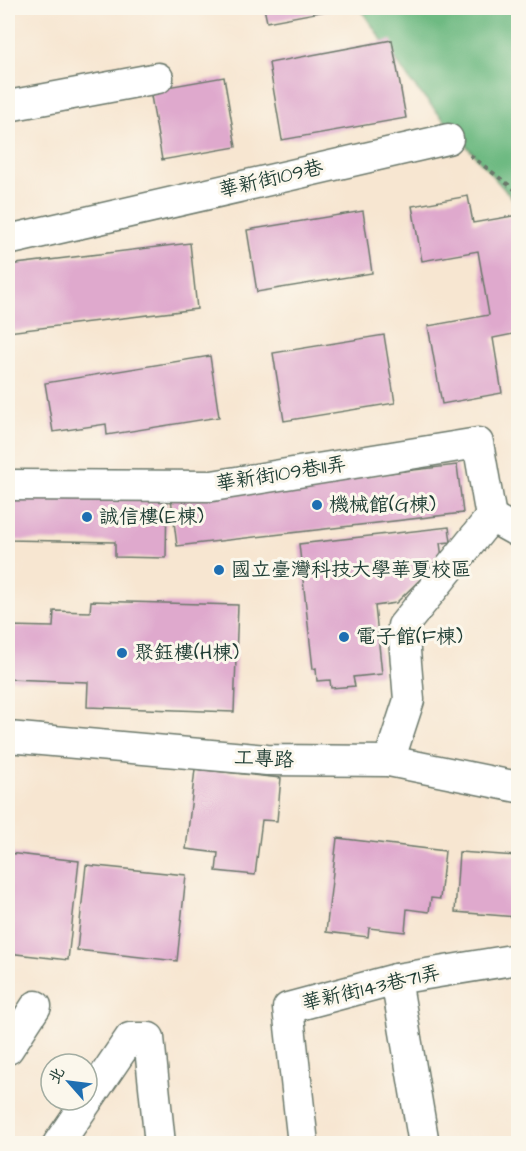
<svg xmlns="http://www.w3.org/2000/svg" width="526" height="1151" viewBox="0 0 526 1151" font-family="'Architects Daughter','LXGW WenKai TC',sans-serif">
<rect width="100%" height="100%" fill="#fbf7ec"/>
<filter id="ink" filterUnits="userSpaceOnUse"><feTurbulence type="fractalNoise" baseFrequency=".0167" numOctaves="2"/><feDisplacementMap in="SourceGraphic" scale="12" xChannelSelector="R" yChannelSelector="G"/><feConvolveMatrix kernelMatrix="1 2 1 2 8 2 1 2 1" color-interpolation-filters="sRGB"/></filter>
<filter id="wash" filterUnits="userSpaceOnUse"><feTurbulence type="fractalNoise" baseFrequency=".008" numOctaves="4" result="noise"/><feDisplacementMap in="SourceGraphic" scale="24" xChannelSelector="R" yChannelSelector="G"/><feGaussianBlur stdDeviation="1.35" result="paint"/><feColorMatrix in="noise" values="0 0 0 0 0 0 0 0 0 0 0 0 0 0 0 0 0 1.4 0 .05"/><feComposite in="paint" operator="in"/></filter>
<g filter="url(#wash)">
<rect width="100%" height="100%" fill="#f7e6d1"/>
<polygon fill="#6eba82" stroke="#467c5b" stroke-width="1.5" points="360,8 518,8 518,205 411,82"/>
<g id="blocks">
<g fill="#dfa9cd">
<polygon points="264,8 337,8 337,9 267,22"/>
<polygon points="392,40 406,118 282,140 269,63"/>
<polygon points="224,77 236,147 162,160 150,90"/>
<polygon points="468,196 473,223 518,215 518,333 493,338 502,393 442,404 428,326 489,315 478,251 422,261 412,206"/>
<polygon points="363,211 372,273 257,292 247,230"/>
<polygon points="190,243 197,309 8,332 8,265"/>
<polygon points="384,335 395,403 284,421 273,353"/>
<polygon points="210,356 219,417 107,435 106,424 53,432 45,383"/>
<polygon points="457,465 463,513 177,546 171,498"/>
<polygon points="8,492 167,495 166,558 115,557 115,542 8,540"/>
<polygon points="449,527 451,542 440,543 442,558 396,603 375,606 382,674 353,677 355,686 331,688 330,680 317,681 316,668 313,669 299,544"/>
<polygon points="91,601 238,605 234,712 87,707 88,682 8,679 8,626 53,627 54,611 90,612"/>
<polygon points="195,769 281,778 277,821 262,820 255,875 216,871 218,853 186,849"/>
<polygon points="337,838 445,851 440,899 431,898 429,912 407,909 405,932 369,928 368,937 326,932"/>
<polygon points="459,852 518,856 518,917 455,912"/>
<polygon points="8,853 79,861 68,960 8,953"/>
<polygon points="86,865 186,875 177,961 77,950"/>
</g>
</g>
</g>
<g filter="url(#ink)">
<use href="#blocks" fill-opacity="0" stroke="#6b786b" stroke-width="1.5"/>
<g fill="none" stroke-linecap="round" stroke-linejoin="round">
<defs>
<g id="minor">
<polyline points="8,106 158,78"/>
<polyline points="8,240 448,139"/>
<polyline points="8,485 212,486 478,443 491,517"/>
<polyline points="491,517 518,532"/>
<polyline points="8,737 267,760 389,761 518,787"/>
<polyline points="389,761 409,700 403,626 491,517"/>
<polyline points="396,979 424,1144"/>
<polyline points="8,1049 36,1006"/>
<polyline points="58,1144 130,1038 149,1038 160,1144"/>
<polyline points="303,1144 288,1008 396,979 518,959"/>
</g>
</defs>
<use href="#minor" stroke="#6b786b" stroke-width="33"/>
<polyline stroke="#6b786b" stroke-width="4" stroke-dasharray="4.5 4.5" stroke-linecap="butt" points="470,155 518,192"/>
<use href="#minor" stroke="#fff" stroke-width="30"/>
</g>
</g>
<g fill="#1f6fb2" stroke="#fbf7ec" stroke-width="2">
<circle cx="317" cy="505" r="6"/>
<circle cx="87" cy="517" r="6"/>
<circle cx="219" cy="570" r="6"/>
<circle cx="344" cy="637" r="6"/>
<circle cx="122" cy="653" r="6"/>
</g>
<g text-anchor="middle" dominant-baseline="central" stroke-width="6" stroke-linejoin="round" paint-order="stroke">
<g font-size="20" fill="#1f3d34" stroke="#fbf7ec">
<text transform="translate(271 179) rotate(-13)">華新街109巷</text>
<text transform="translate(281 474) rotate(-9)">華新街109巷11弄</text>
<text transform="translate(264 759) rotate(3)">工專路</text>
<text transform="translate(371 988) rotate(-13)">華新街143巷71弄</text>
</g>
<g font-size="20" fill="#1f3d34" stroke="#fbf7ec" text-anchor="start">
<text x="329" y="505">機械館(G棟)</text>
<text x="99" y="517">誠信樓(E棟)</text>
<text x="231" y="570">國立臺灣科技大學華夏校區</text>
<text x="356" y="637">電子館(F棟)</text>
<text x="134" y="653">聚鈺樓(H棟)</text>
</g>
</g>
<rect width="526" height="1151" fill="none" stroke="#fbf7ec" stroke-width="30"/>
<g transform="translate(69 1082) rotate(298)"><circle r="28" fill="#fbf7ec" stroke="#a3ada2" stroke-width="1.5"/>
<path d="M0-4.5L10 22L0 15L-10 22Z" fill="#1f6fb2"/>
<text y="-9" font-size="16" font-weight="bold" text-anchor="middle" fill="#1f3d34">北</text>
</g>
</svg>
